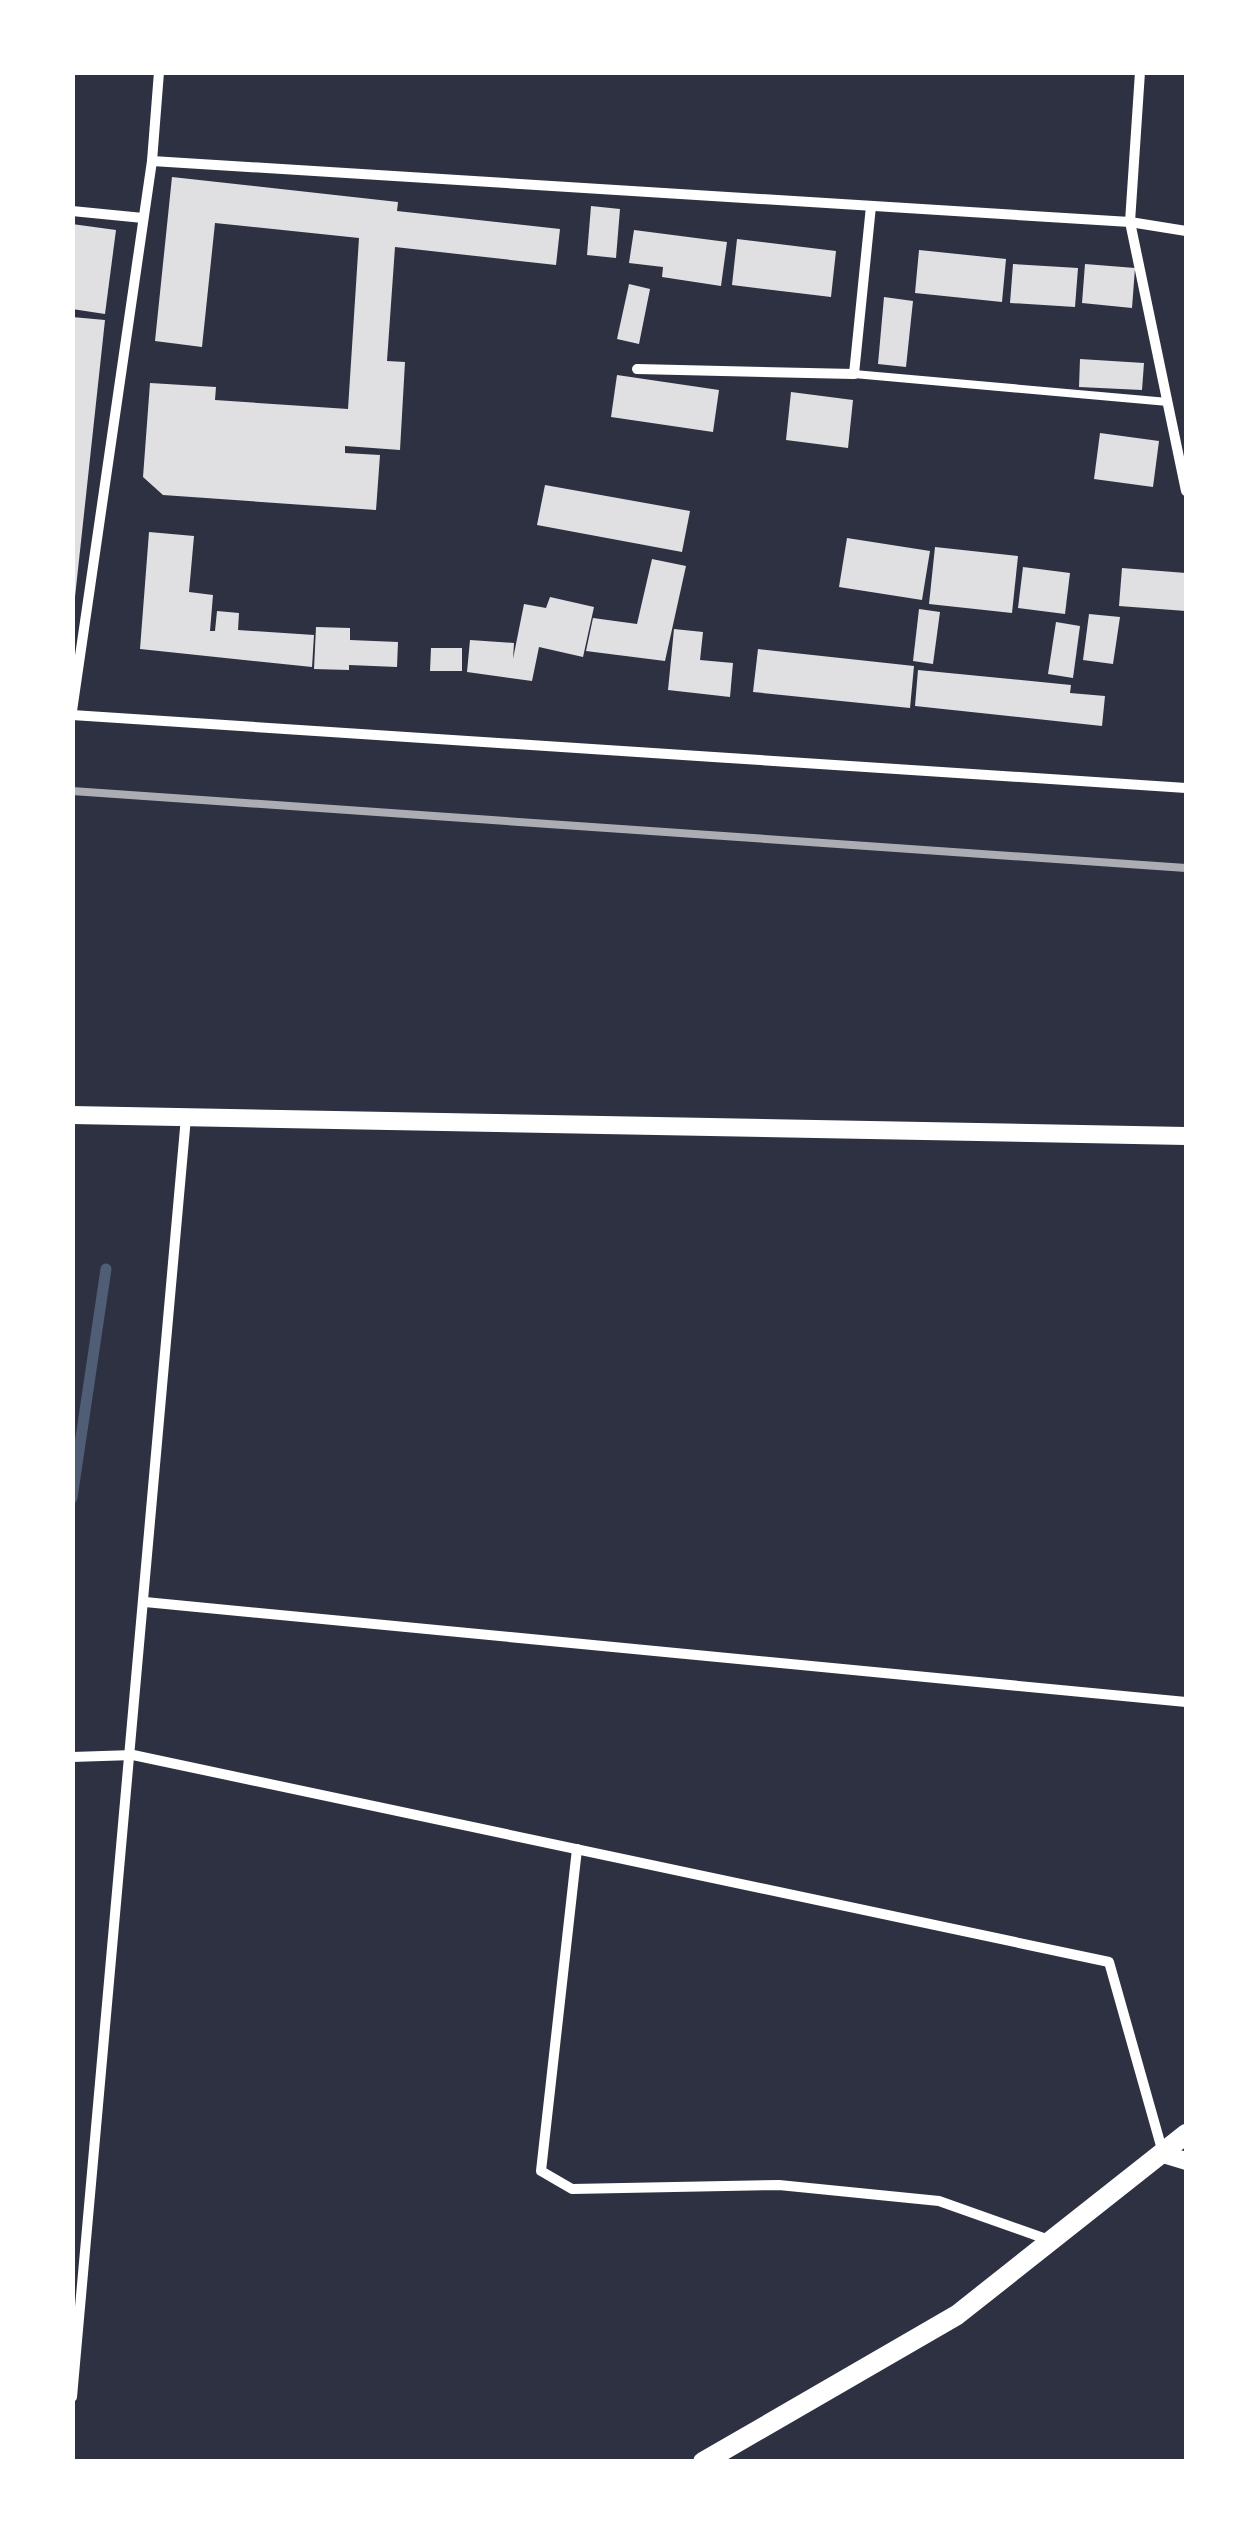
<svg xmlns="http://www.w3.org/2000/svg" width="1259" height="2534" viewBox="0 0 1259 2534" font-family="'IBM Plex Serif',serif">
<rect width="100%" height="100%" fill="#2d3142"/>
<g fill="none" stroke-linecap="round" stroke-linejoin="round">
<polyline stroke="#4f5d75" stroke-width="11" points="72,1498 106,1269"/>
</g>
<g fill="#e0e0e3">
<polygon points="172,177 398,202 397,211 560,229 556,265 395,247 387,361 405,362 400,450 345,446 345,453 380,455 376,510 163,495 143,477 150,383 216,387 215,400 348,409 359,238 215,223 202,347 155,341"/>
<polygon points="591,206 620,209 616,258 587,255"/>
<polygon points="72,224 116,230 105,314 72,309"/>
<polygon points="634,230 727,242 721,286 662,277 663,267 629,263"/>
<polygon points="737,239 836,251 831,297 732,285"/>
<polygon points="919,250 1006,259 1002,302 915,293"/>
<polygon points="1013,264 1078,268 1075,307 1010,303"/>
<polygon points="1085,264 1135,268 1132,308 1082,303"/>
<polygon points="629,284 650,289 639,344 617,339"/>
<polygon points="884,297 913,301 906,367 878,364"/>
<polygon points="72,317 105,320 75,597 72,597"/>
<polygon points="1080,359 1144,363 1142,390 1079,387"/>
<polygon points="617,375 719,390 713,432 611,417"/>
<polygon points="791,392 853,400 848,448 786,440"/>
<polygon points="1100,433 1159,441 1153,487 1094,479"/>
<polygon points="545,485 690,511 682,552 537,525"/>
<polygon points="149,532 194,536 189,592 213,595 210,631 215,631 217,611 239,613 238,630 314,635 312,667 140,649"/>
<polygon points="847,538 930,551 922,600 839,587"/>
<polygon points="935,547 1018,556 1012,613 929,604"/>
<polygon points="652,559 686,566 665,661 586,651 593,618 637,624"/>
<polygon points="1023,567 1070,573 1065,614 1018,608"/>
<polygon points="1122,568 1186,573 1186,611 1119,606"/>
<polygon points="550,597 594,607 583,657 539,647 532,681 467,672 470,640 514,643 513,659 524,604 546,608"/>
<polygon points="919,609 940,612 933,664 913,661"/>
<polygon points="1089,614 1120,617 1113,664 1083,660"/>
<polygon points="1056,622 1080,626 1073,678 1048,674"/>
<polygon points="316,627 350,628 350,640 398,642 397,667 349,665 349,670 314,669"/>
<polygon points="674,629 703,632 700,660 733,663 730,697 668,690"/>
<polygon points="431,648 462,648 462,671 430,671"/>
<polygon points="758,649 914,666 910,708 753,692"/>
<polygon points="918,670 1071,685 1070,693 1105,696 1102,726 915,706"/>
</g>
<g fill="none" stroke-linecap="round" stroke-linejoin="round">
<polyline stroke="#fff" stroke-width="8" points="854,374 1168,402"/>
<g stroke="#fff" stroke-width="10">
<polyline points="1140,72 1130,222 1186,491"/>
<polyline points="152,161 1130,222 1186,231"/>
<polyline points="72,211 143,218"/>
<polyline points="637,369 854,374 871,206"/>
<polyline points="72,711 152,161 159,72"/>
<polyline points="72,715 1186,788"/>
<polyline points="145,1602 1186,1702"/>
<polyline points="72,1757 133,1755 1109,1962 1163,2153"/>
<polyline points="577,1849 541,2171 572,2189 779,2185 939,2201 1049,2240"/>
<polyline points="72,2397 186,1117"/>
</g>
<g stroke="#fff" stroke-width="18">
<polyline points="72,1115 1186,1136"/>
<polyline points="1163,2154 1186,2161"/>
</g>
<polyline stroke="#fff" stroke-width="20" points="703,2462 957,2315 1186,2134"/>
<polyline stroke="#abadb3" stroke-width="8" points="72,791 1186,868"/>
</g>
<rect width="1259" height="2534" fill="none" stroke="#ffffff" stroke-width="150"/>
</svg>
